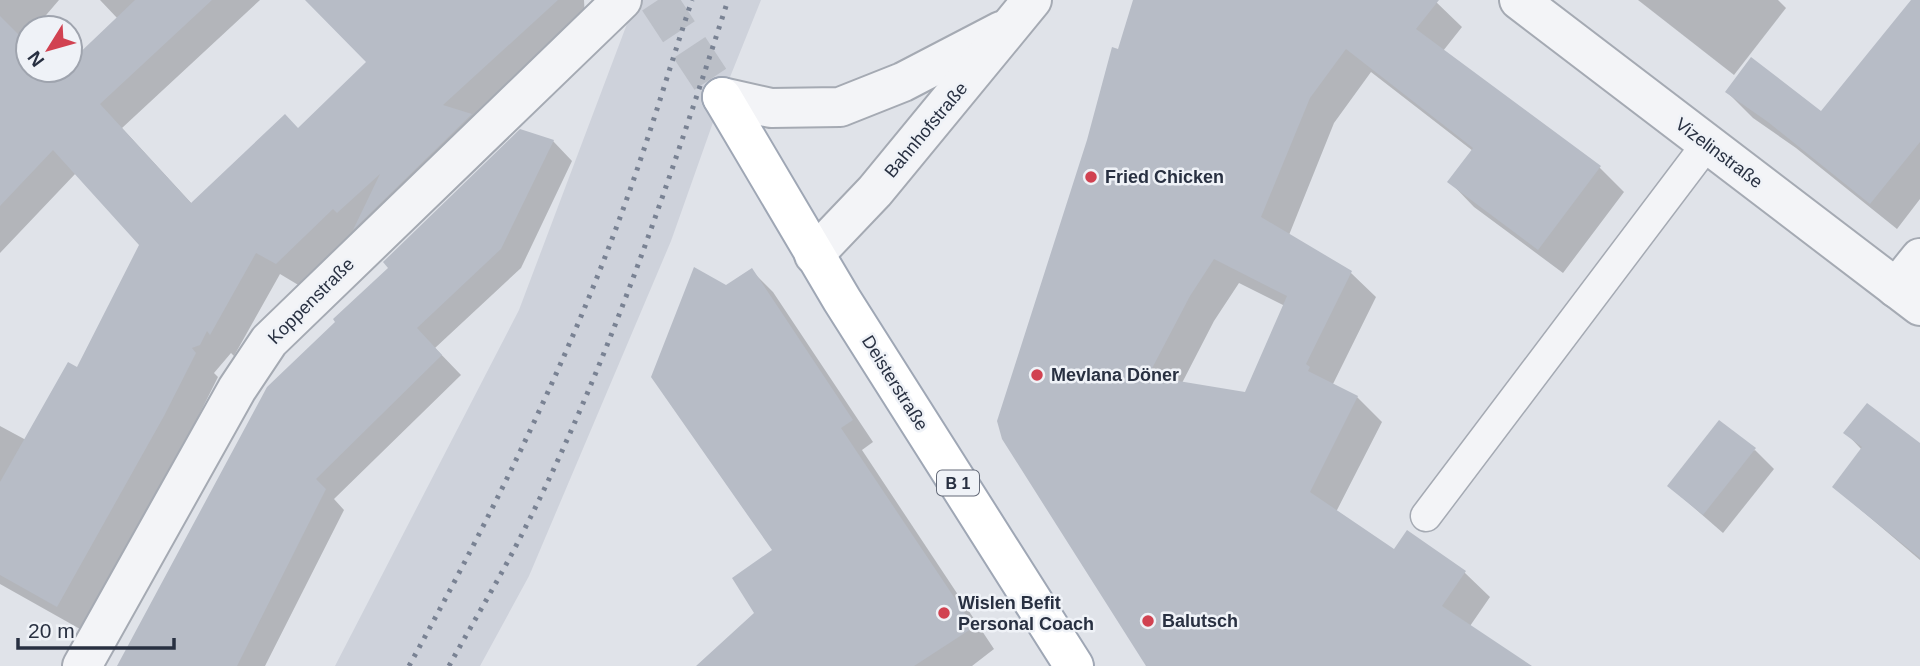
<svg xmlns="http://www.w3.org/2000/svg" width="1920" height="666" viewBox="0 0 1920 666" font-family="Arial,sans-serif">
<rect width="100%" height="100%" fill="#e0e3e9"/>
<polygon fill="#ced2db" points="636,0 761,0 722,97 671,241 529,576 480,666 335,666 519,310"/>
<g fill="#0003" fill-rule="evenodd">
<polygon points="0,0 59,0 35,28 28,28 28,36 23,41 28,46 28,70 53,70 58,75 64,70 70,70 70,64 118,19 100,0 260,0 122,128 192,204 299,130 368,62 307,0 584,0 585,19 300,286 280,274 234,356 231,353 214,373 218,377 187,439 80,629 0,584 0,426 26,440 78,369 141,245 76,173 0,253"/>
<path d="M1135,0h299l28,27 -19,24 157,117 24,24 -61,81 -89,-66 -24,-25 23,-31 -102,-79 -37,51 -45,112 62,38 25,24 -43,87 24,13 25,25 -46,90 58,39 14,-18 57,40 25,24 -20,29 59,40h-381l-29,-615zM1239,283l46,23 -39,88 -64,-11 32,-62z"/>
<polygon points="1638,0 1778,0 1786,8 1734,75"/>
<polygon points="1914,0 1920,0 1920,199 1897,229 1796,148 1753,118 1727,92 1821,113"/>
<polygon points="553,141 572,161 521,268 435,348 461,375 334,499 344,510 265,666 120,666"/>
<polygon points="751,270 773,292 873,442 862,450 994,649 972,666 699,666 757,613 775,551 726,287"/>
<polygon points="1846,433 1920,447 1920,560 1834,487 1862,450"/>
<polygon points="1755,450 1774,469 1723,533 1669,486"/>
</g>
<g fill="#b7bcc6" fill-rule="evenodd">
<polygon points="135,0 212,0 100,104 191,203 285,114 298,128 366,62 305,0 558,0 443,105 472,114 353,230 380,174 337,213 333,209 276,264 256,253 210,335 207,331 200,345 192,348 196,353 164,416 57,607 0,575 0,482 68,362 77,367 139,245 53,150 0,206 0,16 28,44 28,70 55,70 58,73 70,70 70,62"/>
<path d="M1133,0h306l-23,29 185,137 -63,84 -91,-68 26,-34 -127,-99 -36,49 -49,119 91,54 -46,93 4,3 -2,4 50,25 -48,96 84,57 13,-19 59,41 -24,35 90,60h-386l-144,-227 -5,-18 90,-281 25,-93 6,2zM1214,259l73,37 -42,96 -97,-16 42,-80z"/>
<polygon points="1911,0 1920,0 1920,142 1870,204 1768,122 1725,92 1751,57 1821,111"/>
<polygon points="520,129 554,140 501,249 417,328 442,355 316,479 326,489 237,666 117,666 267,387 335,322 333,319 388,268 383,262"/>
<polygon points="694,267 726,285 752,268 853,420 841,428 974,627 914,666 696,666 754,613 732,578 772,550 651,377"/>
<polygon points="1867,403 1920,443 1920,558 1832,487 1862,447 1843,433"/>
<polygon points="1719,420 1756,448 1703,515 1667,486"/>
</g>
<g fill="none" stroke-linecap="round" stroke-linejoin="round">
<polyline stroke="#bbbfc7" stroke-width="38" stroke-dasharray="38 19" stroke-linecap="butt" points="658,0 722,97"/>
<defs>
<polyline id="service" points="1426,516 1707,144"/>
<g id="minor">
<polyline points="1519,0 1920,306"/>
<polyline points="1896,288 1920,258"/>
<polyline points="82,666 237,389 269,341 622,0"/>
</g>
<g id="tertiary">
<polyline points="722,97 771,108 840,107 903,82 1001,31"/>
<polyline points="814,255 875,191 1032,0"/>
</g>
<polyline id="primary" points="722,97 842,300 1074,666"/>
</defs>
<use href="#service" stroke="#a5aab3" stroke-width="33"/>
<use href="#minor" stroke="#a5aab3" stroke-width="42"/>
<use href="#tertiary" stroke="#a5aab3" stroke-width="42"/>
<use href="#primary" stroke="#9fa7b5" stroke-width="42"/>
<use href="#service" stroke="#f3f4f7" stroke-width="30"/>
<use href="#minor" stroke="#f3f4f7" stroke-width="38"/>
<use href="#tertiary" stroke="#f3f4f7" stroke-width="38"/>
<use href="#primary" stroke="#fff" stroke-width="38"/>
<g stroke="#798293" stroke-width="5" stroke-dasharray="3.5 7" stroke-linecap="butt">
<path d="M409,666c89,-162 172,-330 231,-505 18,-53 34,-107 52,-161"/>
<path d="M449,666c23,-42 48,-83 70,-126 88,-171 150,-357 209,-540"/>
</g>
</g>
<g fill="#d14251" stroke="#eff2f7" stroke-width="2.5">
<circle cx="1091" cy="177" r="7"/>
<circle cx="1037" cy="375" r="7"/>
<circle cx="944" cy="613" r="7"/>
<circle cx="1148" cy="621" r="7"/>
</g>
<g text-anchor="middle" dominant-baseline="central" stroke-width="5" stroke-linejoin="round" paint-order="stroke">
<rect fill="#eff2f7" stroke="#646a78" stroke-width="2" x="937" y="470.5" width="42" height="25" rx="5"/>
<g font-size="16" font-weight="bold" fill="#283041">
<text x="958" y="483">B 1</text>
</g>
<g font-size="18" fill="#283041" stroke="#eff2f7">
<text transform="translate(926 130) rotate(-50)">Bahnhofstraße</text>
<text transform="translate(1719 153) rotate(37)">Vizelinstraße</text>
<text transform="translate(311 301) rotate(-45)">Koppenstraße</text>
<text transform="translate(895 383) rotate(58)">Deisterstraße</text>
</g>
<g font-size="18" font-weight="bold" fill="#283041" stroke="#eff2f7" text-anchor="start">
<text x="1105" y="177">Fried Chicken</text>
<text x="1051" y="375">Mevlana Döner</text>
<text x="958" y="603">Wislen Befit<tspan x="958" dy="21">Personal Coach</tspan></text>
<text x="1162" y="621">Balutsch</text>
</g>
</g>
<g transform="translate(49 49) rotate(233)"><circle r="33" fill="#eff2f7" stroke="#9fa4ae" stroke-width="2"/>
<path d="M0-5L12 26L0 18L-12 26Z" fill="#d14251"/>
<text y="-10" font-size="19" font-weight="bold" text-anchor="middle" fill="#283041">N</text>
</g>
<path d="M18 638v10h156v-10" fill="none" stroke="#283041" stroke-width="3.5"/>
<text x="28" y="638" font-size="21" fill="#283041" stroke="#eff2f7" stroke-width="5" paint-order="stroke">20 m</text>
</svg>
